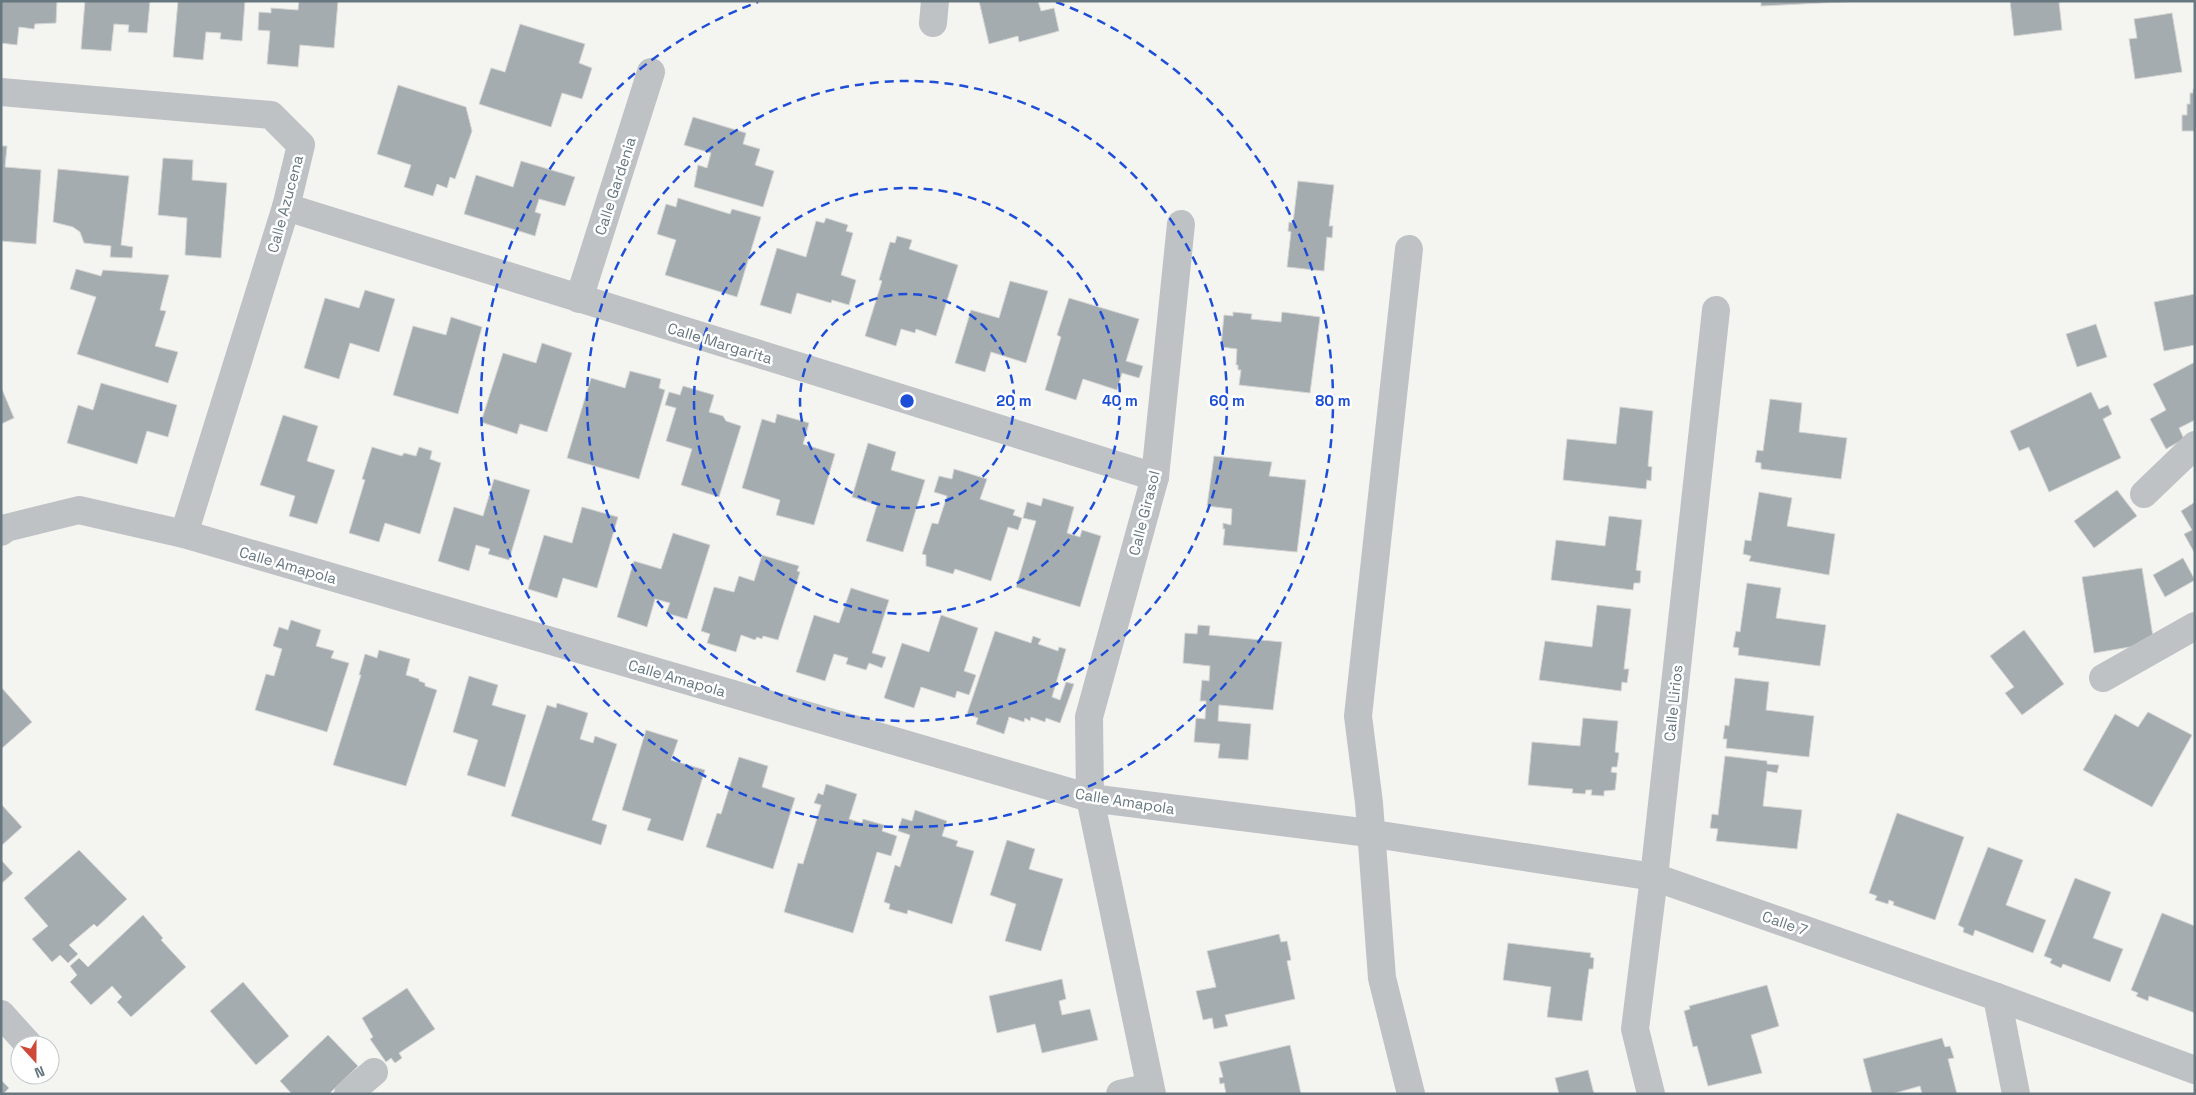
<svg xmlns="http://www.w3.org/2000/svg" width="2196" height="1095" viewBox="0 0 2196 1095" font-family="'Space Grotesk',sans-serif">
<rect width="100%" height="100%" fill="#f4f4f1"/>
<g fill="#a4acaf" stroke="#d5d5d4">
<polygon points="1,1 57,1 56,23 35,24 34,29 19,27 17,45 1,43"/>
<polygon points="85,1 150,1 147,33 128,32 129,25 114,24 111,51 81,49"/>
<polygon points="178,1 245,1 242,41 220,39 221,33 206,32 203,60 173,57"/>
<polygon points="299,1 338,1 334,48 300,45 298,67 267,64 270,31 258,30 259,12 271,13 271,8 298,10"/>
<polygon points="979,1 1038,1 1041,11 1054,8 1059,31 1019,42 1018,36 989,44"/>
<polygon points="1761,1 1862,1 1761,6"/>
<polygon points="2010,1 2068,1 2059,2 2062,30 2014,36"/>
<polygon points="2172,13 2182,72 2135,79 2129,39 2137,38 2134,19"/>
<polygon points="520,24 585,44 579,63 592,68 582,99 562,93 551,127 479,104 491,68 505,72"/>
<polygon points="398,85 466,107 472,131 455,179 450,177 447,188 437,184 433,196 404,187 411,165 377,154"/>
<polygon points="2193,89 2195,89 2195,131 2182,131 2182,115 2187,115 2187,104 2190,104 2190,93 2193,93"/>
<polygon points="693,117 746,133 743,144 760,149 755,165 774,171 763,207 694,187 698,165 707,168 711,153 684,145"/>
<polygon points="1,146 7,146 5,167 41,170 36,244 1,241"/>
<polygon points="163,158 193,160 192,180 227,183 221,258 185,255 187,218 158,215"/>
<polygon points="521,161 575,177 565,206 539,199 535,212 541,214 535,236 464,214 476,175 513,187"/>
<polygon points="58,169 129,176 121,245 133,247 132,258 110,257 111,246 84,243 80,232 73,227 53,222"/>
<polygon points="1298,181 1334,185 1329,226 1333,226 1332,238 1327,237 1324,271 1287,267 1291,232 1288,231 1289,222 1293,223"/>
<polygon points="678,198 730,214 732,209 761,217 737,297 665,275 676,240 657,234 666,204 676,207"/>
<polygon points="826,218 848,225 846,231 853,233 841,275 856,280 849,305 832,300 831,303 797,293 791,314 760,305 777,248 806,257 816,221 824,223"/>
<polygon points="897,236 912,240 909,249 958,265 936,336 916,329 915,333 901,329 896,346 865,336 882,281 879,280 890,242 895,243"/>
<polygon points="76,269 101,276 103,270 169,275 160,310 166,311 155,346 178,352 168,383 77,354 96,297 70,289"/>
<polygon points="1010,281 1048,291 1026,363 991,352 985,372 955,363 971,310 999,318"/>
<polygon points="365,290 395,299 379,352 350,343 339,379 304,368 325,298 359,308"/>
<polygon points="2195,294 2195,345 2164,351 2154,302"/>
<polygon points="1069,298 1139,319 1126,361 1143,366 1139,378 1122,373 1117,390 1083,379 1076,400 1045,390 1061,337 1057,335"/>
<polygon points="1233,312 1252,314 1251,319 1281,322 1282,312 1320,317 1310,393 1239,385 1241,370 1238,370 1238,365 1236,365 1237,349 1221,347 1224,315 1233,316"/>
<polygon points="451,317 482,327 458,414 393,395 413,326 446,335"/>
<polygon points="2096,324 2107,357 2077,367 2066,334"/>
<polygon points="542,343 572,353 547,432 520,424 517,434 481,422 503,353 536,363"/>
<polygon points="2195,362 2195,420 2179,428 2184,439 2166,449 2150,419 2166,410 2153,384"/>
<polygon points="630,371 661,379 659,388 665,390 639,479 567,458 591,378 625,388"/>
<polygon points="101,383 177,405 168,437 147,431 137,464 67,443 78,405 93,410"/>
<polygon points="683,386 714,395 709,412 723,416 726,421 741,426 719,497 681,485 692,449 666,441 676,408 665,405 669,392 680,395"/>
<polygon points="1,387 14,418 1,424"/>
<polygon points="2091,392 2099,409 2108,405 2112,414 2103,419 2121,458 2049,492 2029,447 2019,451 2010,431"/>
<polygon points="1770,399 1802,403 1799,432 1847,438 1841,479 1761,469 1761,463 1755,462 1757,450 1763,451"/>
<polygon points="1620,407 1653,411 1648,466 1652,467 1651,481 1647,480 1646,489 1563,480 1567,439 1616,444"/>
<polygon points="777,414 809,423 803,444 835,454 814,525 776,515 780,500 742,488 762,419 775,423"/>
<polygon points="283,415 318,426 307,461 335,470 317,524 289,516 295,496 260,485"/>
<polygon points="868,443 896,452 891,470 925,480 903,552 866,541 877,505 852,497"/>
<polygon points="372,447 402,456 404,453 416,456 419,447 432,451 430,459 441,463 420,534 385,523 379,542 349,533 365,480 362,479"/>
<polygon points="1214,456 1272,462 1269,476 1306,480 1297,552 1223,545 1225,529 1223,529 1223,523 1231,525 1232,509 1207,506"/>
<polygon points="954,469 987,479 980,499 1015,510 1013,515 1022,518 1018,530 1008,527 991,581 955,569 953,574 926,566 926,555 922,554 932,523 938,524 947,496 934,492 939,476 952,479"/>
<polygon points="494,479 530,490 509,560 488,554 490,549 476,545 469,571 438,561 454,507 483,516"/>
<polygon points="2117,490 2137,516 2094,548 2074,521"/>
<polygon points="1759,492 1792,498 1787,526 1835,534 1829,575 1749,561 1751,556 1743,554 1745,540 1751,541"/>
<polygon points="1043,498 1074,507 1067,533 1080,537 1082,530 1101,536 1080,607 1016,587 1036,521 1023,518 1027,502 1041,506"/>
<polygon points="2195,502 2195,554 2184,534 2192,530 2181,511"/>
<polygon points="582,507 618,517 597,588 563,578 557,598 528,589 544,535 572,543"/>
<polygon points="1609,516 1642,520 1636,570 1641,571 1640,583 1634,583 1633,590 1551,580 1556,540 1605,546"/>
<polygon points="673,533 710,545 687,619 666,613 670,603 655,599 647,627 617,617 634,561 661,569"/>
<polygon points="762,555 799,566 797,571 800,572 778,640 763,636 762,639 757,637 755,640 741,635 736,652 707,643 710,634 701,631 714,587 734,592 739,576 754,581"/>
<polygon points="2183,558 2195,580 2165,597 2153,575"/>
<polygon points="2142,568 2154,643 2094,653 2082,577"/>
<polygon points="1747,583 1781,588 1776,618 1826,625 1820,666 1738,655 1739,648 1733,647 1736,631 1740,632"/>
<polygon points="851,588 889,600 872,653 886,657 882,668 869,663 866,670 846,664 848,658 834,654 825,681 796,672 814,615 839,623"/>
<polygon points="1597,605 1631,609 1624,669 1629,669 1627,683 1622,682 1621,691 1539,680 1545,641 1592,647"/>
<polygon points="941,615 978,628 964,671 976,675 969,695 957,691 955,698 921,687 914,708 884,698 902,643 929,652"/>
<polygon points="291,620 321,630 316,646 334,651 331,658 349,663 327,732 255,710 266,674 274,676 282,649 273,646 279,627 288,630"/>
<polygon points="1198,625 1210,626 1209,635 1282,642 1273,710 1219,705 1218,721 1251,724 1248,760 1218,758 1220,744 1194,742 1196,718 1205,719 1206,701 1200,701 1202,680 1209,681 1210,666 1183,663 1185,633 1197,634"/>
<polygon points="2024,630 2064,684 2022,715 2005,693 2014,687 1990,656"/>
<polygon points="995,631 1031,643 1033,636 1041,639 1038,644 1058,651 1059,647 1066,649 1052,697 1060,700 1066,682 1074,684 1060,723 1046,718 1045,722 1031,717 1030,721 1025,718 1024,722 1009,717 1004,734 976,724 978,718 967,714"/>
<polygon points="379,650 410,659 406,675 419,679 419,681 425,683 425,686 437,690 406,786 333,765 361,675 359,675 365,654 377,658"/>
<polygon points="469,676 498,685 492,705 526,715 505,787 467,775 478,740 453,732"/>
<polygon points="1735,678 1769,682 1766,710 1814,716 1809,757 1726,748 1727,739 1723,739 1725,725 1729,726"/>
<polygon points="1,687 32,722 1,749"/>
<polygon points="557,703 588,713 580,739 593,743 595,736 617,744 592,820 607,825 601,845 511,816 547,705 556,708"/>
<polygon points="2148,712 2192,735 2152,807 2083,770 2115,714 2138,727"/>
<polygon points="1583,718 1618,721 1615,752 1619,753 1617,767 1612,767 1611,772 1617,773 1615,790 1604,791 1604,796 1591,795 1592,790 1586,790 1585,794 1572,793 1573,789 1528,785 1532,742 1580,746"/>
<polygon points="646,730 678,740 671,760 705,770 683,841 647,830 651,819 622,810"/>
<polygon points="1725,756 1767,761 1767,764 1779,765 1777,773 1767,771 1763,806 1802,810 1797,849 1716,841 1718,829 1710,828 1712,814 1718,815"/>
<polygon points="739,757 768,766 762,787 795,798 773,869 706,847 717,813 721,814"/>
<polygon points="826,784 857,794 849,819 862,823 863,819 884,825 882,831 897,836 891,856 877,852 853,933 784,912 798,863 803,864 821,805 814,803 818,793 823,795"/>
<polygon points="1,804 22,827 1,846"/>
<polygon points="915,810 947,821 942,836 958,841 956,846 974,851 952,924 908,910 907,914 889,909 890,904 884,902 895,865 900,867 910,835 898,831 902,818 912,821"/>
<polygon points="1897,813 1964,837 1935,920 1893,905 1894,902 1889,900 1888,904 1875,900 1877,896 1869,893"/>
<polygon points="1007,840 1035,849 1029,869 1063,879 1041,951 1005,941 1016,904 990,895"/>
<polygon points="1988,847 2023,860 2006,905 2046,920 2033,953 1975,930 1973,936 1963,932 1964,928 1958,925"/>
<polygon points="79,850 127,899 97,927 94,924 69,945 78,954 68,963 60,955 52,962 32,939 48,926 24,898"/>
<polygon points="1,860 13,873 1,884"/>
<polygon points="2075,878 2111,892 2093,938 2123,949 2110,982 2063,964 2061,968 2050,963 2052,959 2044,956"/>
<polygon points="2162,913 2195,926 2195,1013 2149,996 2148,1001 2136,996 2138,993 2131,990"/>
<polygon points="143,915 163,938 161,940 186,967 131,1017 117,1002 122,997 112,986 91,1005 70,982 77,975 70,966 79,958 88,967"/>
<polygon points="1279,934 1281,942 1287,941 1291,960 1287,961 1295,999 1225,1015 1228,1026 1214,1029 1212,1018 1203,1020 1196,991 1216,987 1207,951"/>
<polygon points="1508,943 1591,953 1590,957 1594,958 1593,969 1589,969 1582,1021 1547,1017 1551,987 1503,980"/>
<polygon points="1062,979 1066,999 1059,1001 1062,1015 1090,1009 1098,1040 1042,1053 1035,1024 997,1033 989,996"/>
<polygon points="243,982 289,1036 256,1065 210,1011"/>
<polygon points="1767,985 1779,1026 1751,1035 1762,1073 1708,1086 1697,1046 1693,1047 1684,1011 1690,1009 1689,1006"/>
<polygon points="407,988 435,1029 399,1053 402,1058 395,1063 391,1058 386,1062 370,1039 373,1037 362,1018"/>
<polygon points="328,1035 358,1066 329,1094 292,1094 280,1081"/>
<polygon points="1942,1038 1945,1047 1950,1046 1954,1058 1948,1059 1957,1094 1922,1094 1920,1086 1892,1094 1872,1094 1863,1059"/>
<polygon points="1290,1045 1301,1094 1226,1094 1224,1083 1220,1084 1219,1078 1223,1077 1219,1062"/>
<polygon points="1588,1070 1594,1094 1559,1094 1555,1078"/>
<polygon points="1,1080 9,1088 3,1094 1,1094"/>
</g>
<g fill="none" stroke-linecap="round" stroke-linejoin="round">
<g stroke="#bec2c5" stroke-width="28">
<polyline points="933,23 935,1"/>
<polyline points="1,92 271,115 301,145 286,207 184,534"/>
<polyline points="286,207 1155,477"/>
<polyline points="1409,249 1358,716 1369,803 1382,978 1411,1094"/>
<polyline points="579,299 651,72"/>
<polyline points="2144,494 2195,445"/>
<polyline points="1,532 6,528 79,510 184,534 1090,798 1361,832 1654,877 1997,997 2195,1070"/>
<polyline points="2103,678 2195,626"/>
<polyline points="1997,997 2016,1094"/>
<polyline points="1,1014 29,1045"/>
<polyline points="348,1094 374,1072"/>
<polyline points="1120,1094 1150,1087"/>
<polyline points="1152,1094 1090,798 1089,717 1155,477 1181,224"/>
<polyline points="1651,1094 1635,1029 1654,877 1716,310"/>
</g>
</g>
<g fill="none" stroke="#1d4ed8" stroke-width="2.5" stroke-dasharray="9 6">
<circle cx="907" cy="401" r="107"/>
<circle cx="907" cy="401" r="213"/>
<circle cx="907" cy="401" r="320"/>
<path d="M1056 2A426 426 0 1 1 758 2"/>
</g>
<g text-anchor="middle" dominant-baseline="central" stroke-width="5" stroke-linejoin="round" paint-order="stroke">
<g font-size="15" fill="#66777f" stroke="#fff">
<text transform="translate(615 186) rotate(-72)">Calle Gardenia</text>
<text transform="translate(285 204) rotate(-75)">Calle Azucena</text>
<text transform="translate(720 343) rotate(17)">Calle Margarita</text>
<text transform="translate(1144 513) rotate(-76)">Calle Girasol</text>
<text transform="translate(288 565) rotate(16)">Calle Amapola</text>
<text transform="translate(677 678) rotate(16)">Calle Amapola</text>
<text transform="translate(1673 703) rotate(-84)">Calle Lirios</text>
<text transform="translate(1125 801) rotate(9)">Calle Amapola</text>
<text transform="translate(1785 923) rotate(19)">Calle 7</text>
</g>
</g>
<circle cx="907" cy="401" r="8" fill="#1d4ed8" stroke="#fff" stroke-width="2.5"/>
<g font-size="15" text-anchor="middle" font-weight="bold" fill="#1d4ed8" stroke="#fff" stroke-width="5" stroke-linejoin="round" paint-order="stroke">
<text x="1014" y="406">20 m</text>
<text x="1120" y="406">40 m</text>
<text x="1227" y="406">60 m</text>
<text x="1333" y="406">80 m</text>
</g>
<rect width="2196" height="1095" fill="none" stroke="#66777f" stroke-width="5"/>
<g transform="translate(35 1060) rotate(159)"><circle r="24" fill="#ffffff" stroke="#c2c9cc"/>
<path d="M0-4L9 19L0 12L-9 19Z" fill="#cf4736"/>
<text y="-8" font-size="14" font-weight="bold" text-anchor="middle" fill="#66777f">N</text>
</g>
</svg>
